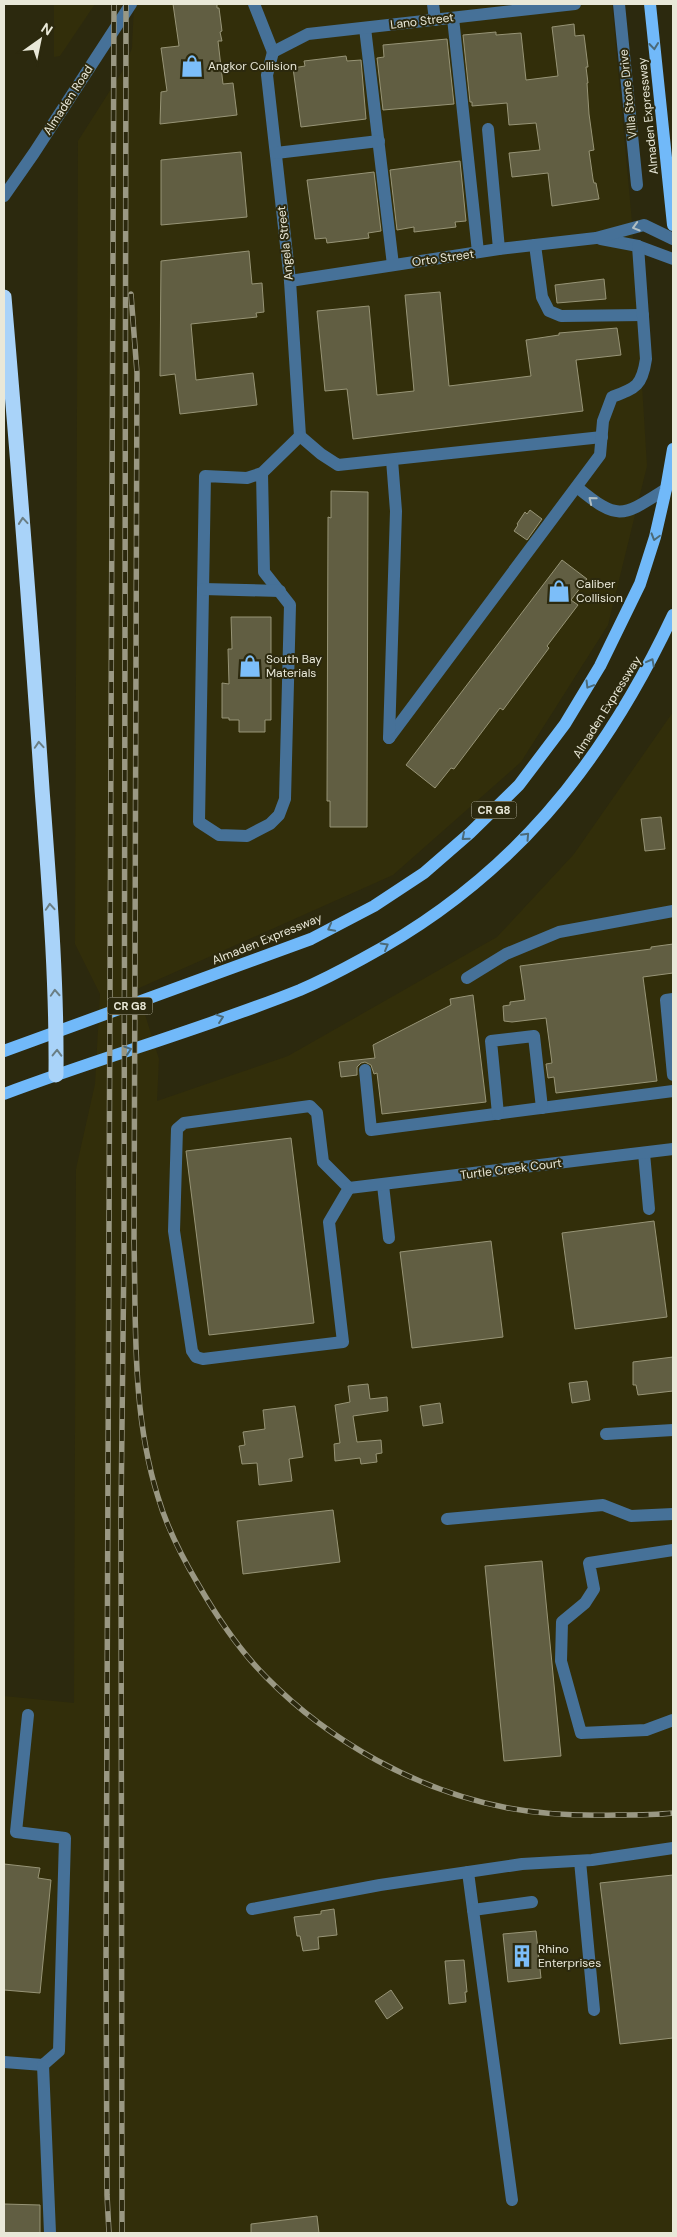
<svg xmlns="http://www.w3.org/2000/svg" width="677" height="2237" viewBox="0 0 677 2237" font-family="'DM Sans',sans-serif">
<rect width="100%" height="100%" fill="#2c290e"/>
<g fill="#322e0a">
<polygon points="54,4 95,4 60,56 54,57"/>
<polygon points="134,4 612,4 632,222 647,466 608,625 521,762 393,875 137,989 159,1059 157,1101 288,1056 497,937 574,854 673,712 673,2233 4,2233 4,1696 74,1703 76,1169 95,1084 100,994 75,944 78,141 125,67 132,48"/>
</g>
<g fill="#615e42" stroke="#979476">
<polygon points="173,4 217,4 217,8 219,8 222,31 220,32 222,41 218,41 223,84 233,83 237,115 160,124 161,92 167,91 161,48 179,46"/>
<polygon points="574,24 575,36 584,35 588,67 586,67 588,83 587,83 589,114 594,150 589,151 593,179 594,183 596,183 599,199 552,206 548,173 512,177 509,153 540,150 536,123 509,125 507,103 472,106 472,102 470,102 463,35 496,32 496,35 521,33 526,80 558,76 552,27"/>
<polygon points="447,39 454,104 383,110 377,58 384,57 383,45"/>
<polygon points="346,56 347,61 361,60 366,119 301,127 293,68 305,66 304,61"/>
<polygon points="241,152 247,217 161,225 161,160"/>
<polygon points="460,161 466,221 455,222 456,227 414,232 414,227 397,230 390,170"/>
<polygon points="374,172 381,231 368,233 369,238 327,243 326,238 315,239 307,180"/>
<polygon points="249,251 252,284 262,283 264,312 256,313 257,317 191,324 196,380 253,373 257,405 180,414 175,374 160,376 161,261"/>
<polygon points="604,279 606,299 557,303 555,285"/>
<polygon points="440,292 449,386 531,376 526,340 559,335 559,333 617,328 621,355 576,360 583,411 353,439 347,389 325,391 317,311 369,306 377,395 414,391 405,295"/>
<polygon points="331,491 368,492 367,827 330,827 330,801 327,801 328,517 331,518"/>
<polygon points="530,510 542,519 527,540 514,531 518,525 517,524 525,512 527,514"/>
<polygon points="562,560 587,579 571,600 578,605 547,646 549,648 503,710 500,708 454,769 451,768 435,788 406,765"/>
<polygon points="231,617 271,617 271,720 265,720 265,732 239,732 239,720 229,720 229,718 222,718 222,683 229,684 228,649 232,649"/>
<polygon points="661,817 665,849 645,851 641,819"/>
<polygon points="673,944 673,973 643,977 657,1081 556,1093 554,1077 548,1078 546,1064 552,1063 546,1018 512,1022 504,1021 503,1006 510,1005 510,1002 525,1000 520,966 651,949 651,947"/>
<polygon points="473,995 486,1102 382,1114 377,1073 374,1074 371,1065 365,1062 361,1063 357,1067 357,1075 341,1077 339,1062 375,1058 373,1045 451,1005 450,999"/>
<polygon points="291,1138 314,1323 209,1335 186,1151"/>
<polygon points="654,1221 667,1317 575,1329 562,1233"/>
<polygon points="491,1241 503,1337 412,1348 400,1252"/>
<polygon points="673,1357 673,1391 638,1395 636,1385 633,1385 633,1362"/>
<polygon points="587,1381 590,1400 572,1403 569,1383"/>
<polygon points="368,1384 370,1399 387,1397 388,1411 353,1416 357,1442 381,1440 382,1453 376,1454 377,1462 361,1464 360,1458 335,1461 334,1444 340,1443 335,1405 350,1402 348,1386"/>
<polygon points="440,1403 443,1423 423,1426 420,1406"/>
<polygon points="295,1406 303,1457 289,1459 292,1481 259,1485 257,1463 242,1464 239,1446 245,1445 243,1432 265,1429 263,1410"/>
<polygon points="333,1510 340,1562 243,1574 237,1521"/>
<polygon points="542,1561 561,1756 504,1761 485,1566"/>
<polygon points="4,1864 40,1868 38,1878 51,1880 40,1993 4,1990"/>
<polygon points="673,1875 673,2038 620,2044 600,1883"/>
<polygon points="334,1909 337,1935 318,1937 319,1949 303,1951 300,1936 297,1936 294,1917 321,1914 321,1911"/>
<polygon points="536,1931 541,1978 508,1982 503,1934"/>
<polygon points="464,1960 467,1992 465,1992 466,2002 449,2004 445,1961"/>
<polygon points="391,1990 403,2008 387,2019 375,2001"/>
<polygon points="4,2204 40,2205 40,2233 4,2233"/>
<polygon points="317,2216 319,2233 251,2233 251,2224"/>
</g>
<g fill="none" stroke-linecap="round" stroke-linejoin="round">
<g stroke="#467198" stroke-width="12">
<polyline points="254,4 273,52"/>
<polyline points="433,4 435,20"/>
<polyline points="619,4 637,185"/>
<polyline points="453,18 478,252"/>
<polyline points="365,28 393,265"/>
<polyline points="273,52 267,75 290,281 300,436"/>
<polyline points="273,52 308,34 575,4"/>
<polyline points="488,129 499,249"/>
<polyline points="276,153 379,141"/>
<polyline points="4,196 34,153 131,4"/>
<polyline points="601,239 638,246 673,259"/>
<polyline points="535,245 542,297 549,311 561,316 643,315"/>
<polyline points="290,281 499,249 596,238 644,225 673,239"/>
<polyline points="300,436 321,454 338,465 602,437"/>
<polyline points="262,473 264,572 290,605 285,799 279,815 270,824 247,836 219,835 199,822 205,476 247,478 262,473 300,436"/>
<path d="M578,488c41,34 45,28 88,1"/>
<polyline points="203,589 280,591"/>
<path d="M389,738l211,-283 3,-34 9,-24c24,-9 30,-11 34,-38l-8,-113"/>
<polyline points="389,738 396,511 392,460"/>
<polyline points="467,978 506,954 559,932 673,911"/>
<polyline points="673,999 666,1000 673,1075"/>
<polyline points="365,1070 371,1130 673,1091"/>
<polygon points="310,1106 317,1113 323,1162 349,1188 329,1222 343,1342 203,1359 196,1357 192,1351 174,1231 177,1129 184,1123"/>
<polyline points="498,1114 491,1041 534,1036 542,1108"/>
<polyline points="644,1153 649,1209"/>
<polyline points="383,1185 389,1238"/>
<polyline points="349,1188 673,1149"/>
<polyline points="606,1434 673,1430"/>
<polyline points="447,1519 603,1505 631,1516 673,1514"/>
<polyline points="673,1550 589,1563 594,1589 585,1603 562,1622 561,1661 581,1733 646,1730 673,1720"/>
<polyline points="580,1861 594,2010"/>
<polyline points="468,1872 473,1910 532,1902"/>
<polyline points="252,1909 380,1885 522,1864 592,1860 673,1848"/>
<polyline points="473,1910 512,2200"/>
<polyline points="4,2062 43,2065 59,2051 65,1838 16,1832 28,1715"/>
<polyline points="43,2065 50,2233"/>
</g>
<g stroke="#71b9f9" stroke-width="12">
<polyline points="650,4 673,225"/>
<polyline points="4,1051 311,939 374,906 424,873 470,833 519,785 565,724 600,666 640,584 655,537 666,489 673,449"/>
<path d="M4,1094c98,-37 199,-65 296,-104 21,-9 42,-20 62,-31 148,-79 240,-193 311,-344"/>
</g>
<path stroke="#a9d3f9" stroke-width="15" d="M4,297c14,164 27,328 38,492 7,95 15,191 14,286"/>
<defs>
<g id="rail">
<path d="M131,294l6,79 -3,869c2,86 -2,173 24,255 9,31 24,60 40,87 19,33 41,66 68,93 64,65 152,114 242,131 37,7 74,8 110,7 19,0 37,0 55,-2"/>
<polyline points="109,2233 107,2195 106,1964 114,4"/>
<polyline points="122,2233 121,1513 124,1251 126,4"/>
</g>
</defs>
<use href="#rail" stroke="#9a9883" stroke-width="5.5"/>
<use href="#rail" stroke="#2c290e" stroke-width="4" stroke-dasharray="11" stroke-linecap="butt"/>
</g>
<defs><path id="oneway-chevron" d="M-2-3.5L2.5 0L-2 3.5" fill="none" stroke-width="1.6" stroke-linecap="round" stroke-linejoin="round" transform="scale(1.25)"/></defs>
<g stroke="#4b6a78">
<use href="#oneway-chevron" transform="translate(654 46) rotate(84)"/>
<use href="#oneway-chevron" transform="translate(655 537) rotate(106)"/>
<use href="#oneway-chevron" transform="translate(651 662) rotate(-62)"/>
<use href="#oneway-chevron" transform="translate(589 685) rotate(121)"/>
<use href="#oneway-chevron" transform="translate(526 836) rotate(-47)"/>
<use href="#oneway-chevron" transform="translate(465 837) rotate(139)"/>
<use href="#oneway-chevron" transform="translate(331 928) rotate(152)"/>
<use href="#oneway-chevron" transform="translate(385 946) rotate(-30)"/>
<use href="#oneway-chevron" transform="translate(220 1018) rotate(-19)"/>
<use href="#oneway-chevron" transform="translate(128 1050) rotate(-18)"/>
</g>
<g stroke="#b0bec2">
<use href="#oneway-chevron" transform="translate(636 227) rotate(164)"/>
<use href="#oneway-chevron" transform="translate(592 500) rotate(-141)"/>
</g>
<g stroke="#6a7e84">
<use href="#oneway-chevron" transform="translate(23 521) rotate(-95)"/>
<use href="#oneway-chevron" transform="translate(39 745) rotate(-94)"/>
<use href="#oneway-chevron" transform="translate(50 907) rotate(-94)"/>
<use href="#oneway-chevron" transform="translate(55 993) rotate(-93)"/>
<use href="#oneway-chevron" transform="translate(57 1053) rotate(-89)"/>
</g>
<defs>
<symbol id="shop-bare" viewBox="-9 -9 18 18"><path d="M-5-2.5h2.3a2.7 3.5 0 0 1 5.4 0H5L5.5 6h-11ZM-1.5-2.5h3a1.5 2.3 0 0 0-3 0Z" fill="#7cbef9" stroke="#2c290e" stroke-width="2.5" paint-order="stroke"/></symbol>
<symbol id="building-bare" viewBox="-9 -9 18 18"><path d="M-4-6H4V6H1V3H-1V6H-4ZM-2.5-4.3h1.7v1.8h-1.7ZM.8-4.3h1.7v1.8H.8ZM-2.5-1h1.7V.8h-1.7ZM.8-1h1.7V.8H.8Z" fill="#7cbef9" stroke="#2c290e" stroke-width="2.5" paint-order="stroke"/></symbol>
</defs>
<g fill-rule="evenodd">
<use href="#shop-bare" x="176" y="50" width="32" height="32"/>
<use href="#shop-bare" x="543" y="575" width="32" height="32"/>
<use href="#shop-bare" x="234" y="650" width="32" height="32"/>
<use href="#building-bare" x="506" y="1940" width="32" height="32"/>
</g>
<g text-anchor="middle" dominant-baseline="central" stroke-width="4" stroke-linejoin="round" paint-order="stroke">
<g fill="#2c290e" stroke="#b0af9b" stroke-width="1">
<rect x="471.5" y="801.5" width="45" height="17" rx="4"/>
<rect x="107.5" y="997.5" width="45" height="17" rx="4"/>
</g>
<g font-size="11" font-weight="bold" fill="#e9e8d8">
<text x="494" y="810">CR G8</text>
<text x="130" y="1006">CR G8</text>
</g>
<g font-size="12" fill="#e9e8d8" stroke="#2c290e">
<text transform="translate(422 21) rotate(-7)">Lano Street</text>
<text transform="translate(628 94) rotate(-96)">Villa Stone Drive</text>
<text transform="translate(68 100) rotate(-57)">Almaden Road</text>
<text transform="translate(648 116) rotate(-96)">Almaden Expressway</text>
<text transform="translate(285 243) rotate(-96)">Angela Street</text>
<text transform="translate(443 258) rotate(-8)">Orto Street</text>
<text transform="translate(607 707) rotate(-58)">Almaden Expressway</text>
<text transform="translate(267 939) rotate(-22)">Almaden Expressway</text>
<text transform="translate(511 1169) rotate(-7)">Turtle Creek Court</text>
</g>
<g font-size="12" fill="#e9e8d8" stroke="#2c290e" text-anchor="start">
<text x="208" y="66">Angkor Collision</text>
<text x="576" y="584">Caliber<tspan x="576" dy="14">Collision</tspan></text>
<text x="266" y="659">South Bay<tspan x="266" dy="14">Materials</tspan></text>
<text x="538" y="1949">Rhino<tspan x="538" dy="14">Enterprises</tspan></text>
</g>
</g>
<rect width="677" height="2237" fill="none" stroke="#e9e8d8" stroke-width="10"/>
<g transform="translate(40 40) rotate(33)" stroke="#2c290e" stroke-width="4" paint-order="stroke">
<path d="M0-4L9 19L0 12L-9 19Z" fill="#e9e8d8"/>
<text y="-8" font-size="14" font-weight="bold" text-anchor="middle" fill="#e9e8d8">N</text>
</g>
</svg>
